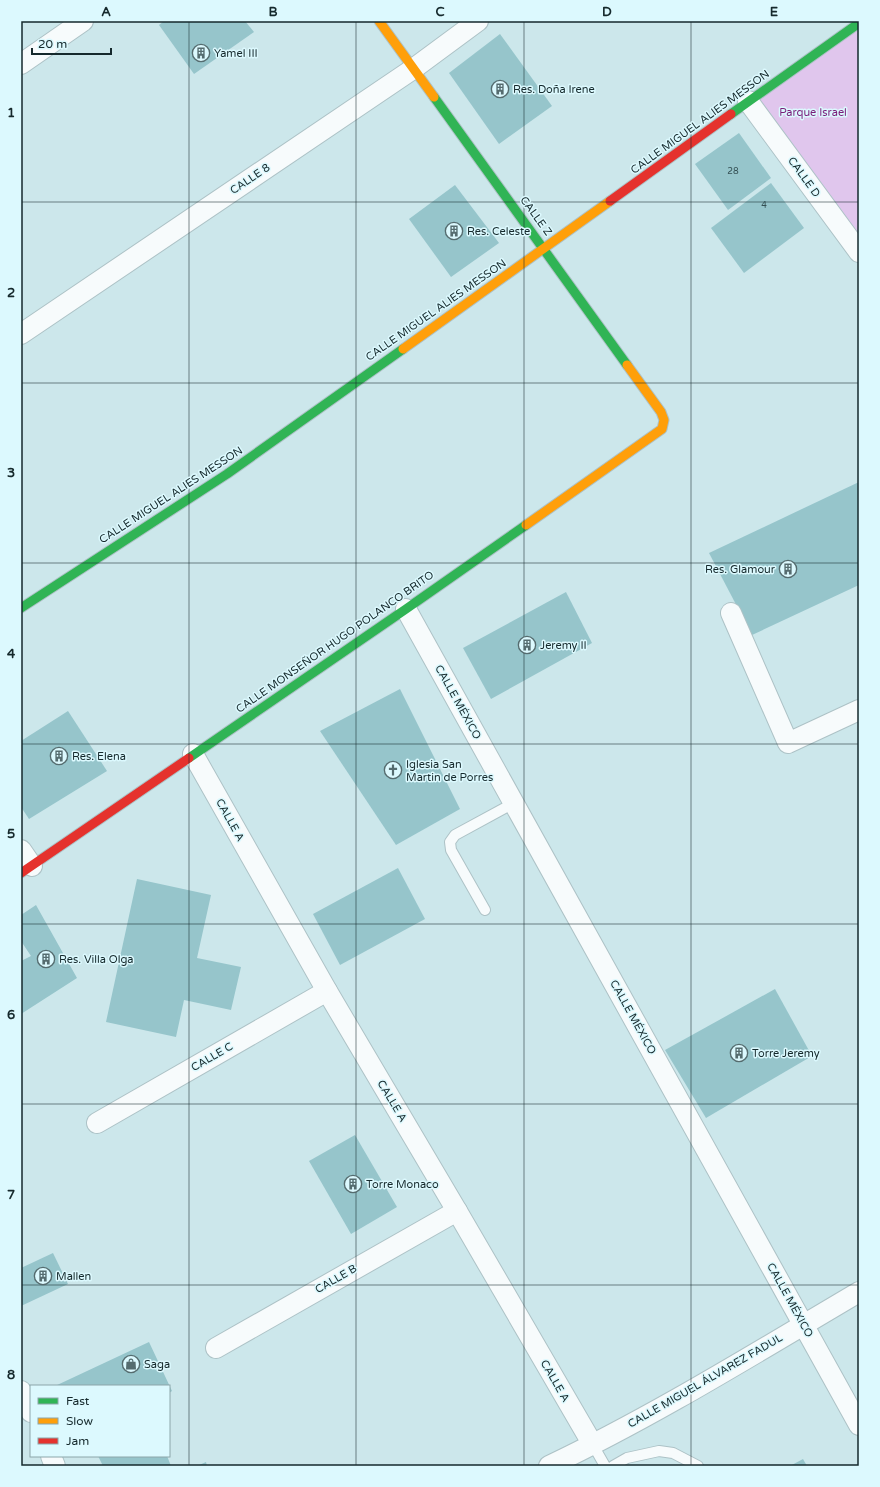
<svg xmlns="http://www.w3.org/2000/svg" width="880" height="1487" viewBox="0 0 880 1487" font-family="'Varela Round',sans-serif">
<rect width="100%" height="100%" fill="#cce7eb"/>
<polygon fill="#e0c6ed" points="859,23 859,252 748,101"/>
<g fill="#96c5cb">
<polygon points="164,21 245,21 254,32 194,74 159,25"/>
<polygon points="500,34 552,106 499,144 449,73"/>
<polygon points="739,133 771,178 728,210 695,164"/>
<polygon points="771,183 804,228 744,273 711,228"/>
<polygon points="455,185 499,243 451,277 409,219"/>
<polygon points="859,482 859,585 752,635 709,553"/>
<polygon points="566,592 592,643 491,699 463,648"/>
<polygon points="400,689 460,809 396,845 320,731"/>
<polygon points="68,711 107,771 29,819 21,807 21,741"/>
<polygon points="398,868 425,919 340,965 313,914"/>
<polygon points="137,879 211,895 197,958 241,967 231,1010 184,1000 176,1037 106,1022"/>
<polygon points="36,905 77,978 21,1014 21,961 31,956 21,941 21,915"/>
<polygon points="775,989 812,1056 706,1118 665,1050"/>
<polygon points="355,1135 397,1207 351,1234 309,1161"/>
<polygon points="53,1253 68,1284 21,1306 21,1268"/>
<polygon points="149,1342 172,1391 169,1393 169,1386 55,1386"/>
<polygon points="98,1456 167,1456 171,1466 103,1466"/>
<polygon points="803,1459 807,1466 790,1466"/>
<polygon points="206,1462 207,1466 197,1466"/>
</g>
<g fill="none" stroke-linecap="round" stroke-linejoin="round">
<defs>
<g id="lane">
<polyline points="485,910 451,850 450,842 455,835 514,803"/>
<polyline points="593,1445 605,1466"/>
<polyline points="613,1466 627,1458 659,1451 673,1453 698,1466"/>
</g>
<g id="street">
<polyline points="21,64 83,21"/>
<polyline points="748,101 859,252"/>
<polyline points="21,334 413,69 478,21"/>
<polyline points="406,609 859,1425"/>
<polyline points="731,613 788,743 859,710"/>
<polyline points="193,754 327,991 457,1211 593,1445"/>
<polyline points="21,850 32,866"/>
<polyline points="97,1123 327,991"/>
<polyline points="216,1348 457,1211"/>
<polyline points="21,1391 31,1412"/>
<polyline points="51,1456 55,1466"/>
<path d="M549,1466c107,-51 208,-114 310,-174"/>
</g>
<g id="fast">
<polyline points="434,97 627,365"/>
<polyline points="731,114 859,23"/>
<polyline points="21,608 227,474 403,349"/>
<polyline points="189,758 406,609 526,525"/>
</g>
<g id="slow">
<polyline points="379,21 434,97"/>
<polyline points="403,349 610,201"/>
<polyline points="526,525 662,429 664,420 661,412 627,365"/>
</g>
<g id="jam">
<polyline points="610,201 731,114"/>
<polyline points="21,873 189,758"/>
</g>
</defs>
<use href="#lane" stroke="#adc2c6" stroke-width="12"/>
<use href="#street" stroke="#adc2c6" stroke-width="22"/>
<use href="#fast" stroke="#adc2c6" stroke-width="11"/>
<use href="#slow" stroke="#adc2c6" stroke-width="11"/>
<use href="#jam" stroke="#adc2c6" stroke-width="11"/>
<use href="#lane" stroke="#f7fbfc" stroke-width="10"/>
<use href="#street" stroke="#f7fbfc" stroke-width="20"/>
<use href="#fast" stroke="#30b455" stroke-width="9"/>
<use href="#slow" stroke="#ff9f0a" stroke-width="9"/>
<use href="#jam" stroke="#e5322d" stroke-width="9"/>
</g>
<path fill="none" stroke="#15292c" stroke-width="1" stroke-opacity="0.55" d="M189,21v1445M356,21v1445M524,21v1445M691,21v1445M21,202h838M21,383h838M21,563h838M21,744h838M21,924h838M21,1104h838M21,1285h838"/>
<defs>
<symbol id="building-ring" viewBox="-11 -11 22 22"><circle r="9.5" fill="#dcf9fe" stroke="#556c6f" stroke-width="1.5"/><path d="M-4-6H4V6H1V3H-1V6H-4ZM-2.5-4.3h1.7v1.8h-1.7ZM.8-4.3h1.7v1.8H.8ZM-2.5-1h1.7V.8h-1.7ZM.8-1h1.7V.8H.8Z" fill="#556c6f"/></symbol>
<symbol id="church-ring" viewBox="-11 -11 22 22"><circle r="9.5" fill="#dcf9fe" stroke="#556c6f" stroke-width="1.5"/><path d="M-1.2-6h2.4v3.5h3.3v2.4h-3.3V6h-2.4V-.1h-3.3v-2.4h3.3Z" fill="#556c6f"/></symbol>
<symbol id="shop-ring" viewBox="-11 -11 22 22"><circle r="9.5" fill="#dcf9fe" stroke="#556c6f" stroke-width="1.5"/><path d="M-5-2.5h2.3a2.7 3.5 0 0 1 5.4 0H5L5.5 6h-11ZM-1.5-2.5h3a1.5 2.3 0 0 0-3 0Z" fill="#556c6f"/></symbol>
</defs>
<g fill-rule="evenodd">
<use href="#building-ring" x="191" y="43" width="20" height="20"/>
<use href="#building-ring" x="490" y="79" width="20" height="20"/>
<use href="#building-ring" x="444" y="221" width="20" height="20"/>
<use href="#building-ring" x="778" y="559" width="20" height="20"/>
<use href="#building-ring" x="517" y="635" width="20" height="20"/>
<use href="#building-ring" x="49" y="746" width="20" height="20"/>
<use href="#church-ring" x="383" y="760" width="20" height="20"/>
<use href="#building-ring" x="36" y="949" width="20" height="20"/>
<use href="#building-ring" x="729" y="1043" width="20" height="20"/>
<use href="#building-ring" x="343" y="1174" width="20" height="20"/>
<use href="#building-ring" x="33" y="1266" width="20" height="20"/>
<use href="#shop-ring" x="121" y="1354" width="20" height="20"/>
</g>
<g text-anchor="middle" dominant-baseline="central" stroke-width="3" stroke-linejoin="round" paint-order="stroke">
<g font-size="9" fill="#355054">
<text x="733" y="171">28</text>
<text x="764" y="205">4</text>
</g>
<g font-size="11" fill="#15292c" stroke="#dcf9fe" text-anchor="start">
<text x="214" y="53">Yamel III</text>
<text x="513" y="89">Res. Doña Irene</text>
<text x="467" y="231">Res. Celeste</text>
<text x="775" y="569" text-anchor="end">Res. Glamour</text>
<text x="540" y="645">Jeremy II</text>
<text x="72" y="756">Res. Elena</text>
<text x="406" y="764">Iglesia San<tspan x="406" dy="13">Martin de Porres</tspan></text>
<text x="59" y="959">Res. Villa Olga</text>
<text x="752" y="1053">Torre Jeremy</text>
<text x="366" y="1184">Torre Monaco</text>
<text x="56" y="1276">Mallen</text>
<text x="144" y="1364">Saga</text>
</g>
<g font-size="11" fill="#7a1d7a" stroke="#dcf9fe">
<text x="813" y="112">Parque Israel</text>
</g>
<g font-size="11" fill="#15292c" stroke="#dcf9fe">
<text transform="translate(700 122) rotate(-36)">CALLE MIGUEL ALIES MESSON</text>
<text transform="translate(804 177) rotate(54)">CALLE D</text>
<text transform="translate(250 179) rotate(-34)">CALLE 8</text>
<text transform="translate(536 216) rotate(54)">CALLE Z</text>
<text transform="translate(436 310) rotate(-35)">CALLE MIGUEL ALIES MESSON</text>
<text transform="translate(171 495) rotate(-33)">CALLE MIGUEL ALIES MESSON</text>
<text transform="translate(335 642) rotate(-35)">CALLE MONSEÑOR HUGO POLANCO BRITO</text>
<text transform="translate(458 702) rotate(61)">CALLE MÉXICO</text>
<text transform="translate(230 820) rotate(61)">CALLE A</text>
<text transform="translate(633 1017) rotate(61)">CALLE MÉXICO</text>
<text transform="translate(212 1057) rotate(-30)">CALLE C</text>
<text transform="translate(392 1101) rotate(59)">CALLE A</text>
<text transform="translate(336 1279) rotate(-30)">CALLE B</text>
<text transform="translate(790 1300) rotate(61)">CALLE MÉXICO</text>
<text transform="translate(555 1381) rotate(60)">CALLE A</text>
<text transform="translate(705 1381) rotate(-30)">CALLE MIGUEL ÁLVAREZ FADUL</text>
</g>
</g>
<rect width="880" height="1487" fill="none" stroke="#dcf9fe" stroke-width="44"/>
<rect x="30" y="1385" width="140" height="72" fill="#dcf9fe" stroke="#8ca6aa"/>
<rect x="38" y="1398" width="20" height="6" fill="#30b455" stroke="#8ca6aa"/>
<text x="66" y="1405" font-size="12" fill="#15292c">Fast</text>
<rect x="38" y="1418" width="20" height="6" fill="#ff9f0a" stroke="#8ca6aa"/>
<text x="66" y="1425" font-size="12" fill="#15292c">Slow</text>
<rect x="38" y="1438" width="20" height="6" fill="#e5322d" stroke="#8ca6aa"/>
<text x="66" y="1445" font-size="12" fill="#15292c">Jam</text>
<path d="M32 48v6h79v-6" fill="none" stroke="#15292c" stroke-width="2"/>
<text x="38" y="48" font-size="12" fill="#15292c" stroke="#dcf9fe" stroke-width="3" paint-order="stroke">20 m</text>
<rect x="22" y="22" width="836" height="1443" fill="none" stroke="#15292c" stroke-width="1.5"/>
<g font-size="13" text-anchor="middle" font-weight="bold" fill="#15292c">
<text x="106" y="16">A</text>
<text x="273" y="16">B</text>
<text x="440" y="16">C</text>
<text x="607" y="16">D</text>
<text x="774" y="16">E</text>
<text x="11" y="117">1</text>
<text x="11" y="297">2</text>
<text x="11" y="477">3</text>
<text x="11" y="658">4</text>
<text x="11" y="838">5</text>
<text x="11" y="1019">6</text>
<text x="11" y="1199">7</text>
<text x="11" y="1379">8</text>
</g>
</svg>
